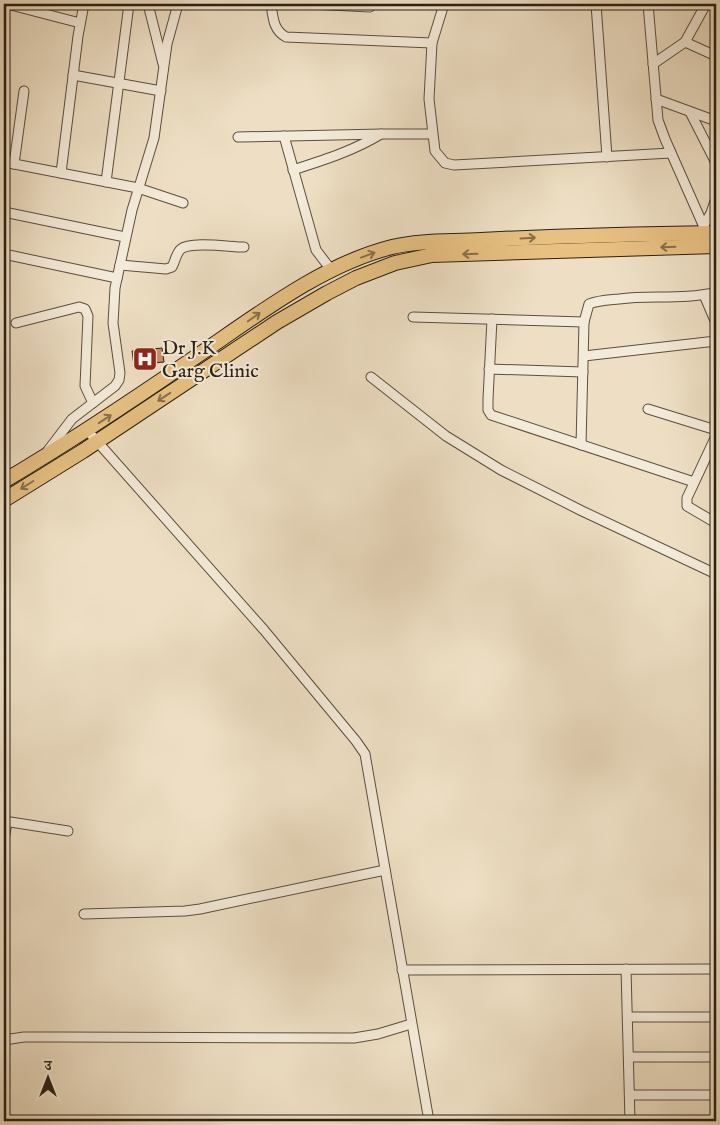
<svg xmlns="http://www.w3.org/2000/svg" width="720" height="1125" viewBox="0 0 720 1125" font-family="'IM FELL English','Noto Serif Devanagari',serif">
<rect width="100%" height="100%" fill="#eedfc4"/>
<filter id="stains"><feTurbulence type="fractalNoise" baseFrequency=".004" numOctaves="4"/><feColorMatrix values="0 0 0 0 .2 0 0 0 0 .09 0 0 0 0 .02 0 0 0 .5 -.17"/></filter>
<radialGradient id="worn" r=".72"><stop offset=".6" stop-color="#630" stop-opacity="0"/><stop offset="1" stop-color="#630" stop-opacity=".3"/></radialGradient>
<polygon fill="#d18e69" stroke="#291f13" points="162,348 164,362 134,365 132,351"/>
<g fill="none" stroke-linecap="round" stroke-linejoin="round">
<defs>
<g id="street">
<polyline points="7,4 80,23"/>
<polyline points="148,4 163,64"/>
<path d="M271,4c2,13 2,26 15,33l146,6"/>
<polyline points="309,4 370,7"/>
<polyline points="444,4 432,43 429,99 435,151 445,163 454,165 671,153"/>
<polyline points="596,4 607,157"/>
<polyline points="648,4 658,120 665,139 708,236"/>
<polyline points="685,42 716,56"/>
<polyline points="653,64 685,42 706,4"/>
<polyline points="73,75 161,91"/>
<polyline points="656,99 716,121"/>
<polyline points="690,112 716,163"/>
<polyline points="284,136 316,250 332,271"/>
<polyline points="238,137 382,134 432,134"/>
<polyline points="4,162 138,188 183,203"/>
<polyline points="14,164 24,91"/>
<path d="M293,170c31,-10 60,-19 88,-36"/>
<polyline points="61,173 78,36 84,4"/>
<polyline points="106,182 129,4"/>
<polyline points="4,212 125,237"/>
<polyline points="703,227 711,213 716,198"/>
<polyline points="4,254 117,278"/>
<path d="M120,265l46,4 6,-2c3,-5 4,-14 9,-18 10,-8 49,-2 63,-2"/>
<polyline points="704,295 716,323"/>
<polyline points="413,317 584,322"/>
<polyline points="492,319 488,399 488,410 491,415 694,482"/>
<polyline points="16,323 79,307 85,309 88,316 85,386 93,403"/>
<polyline points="584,356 716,341"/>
<polyline points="489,369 583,372"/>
<polyline points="371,377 446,436 501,470 582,511 716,574"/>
<polyline points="648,409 716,430"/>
<polyline points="87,430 264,630 356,741 365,754 429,1121"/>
<polyline points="716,436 687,498 687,506 716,523"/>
<path d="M581,445l3,-123 5,-18c10,-4 20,-4 30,-5 32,-4 66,1 97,-7"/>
<polyline points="46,453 72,419 115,386 119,380 120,373 113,323 115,288 132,210 154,138 167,44 178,4"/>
<polyline points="4,821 68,831"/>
<polyline points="4,840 7,822"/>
<polyline points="84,914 185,911 200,909 385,870"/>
<polyline points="626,969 630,1121"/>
<polyline points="402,970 716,969"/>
<polyline points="628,1017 716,1017"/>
<polyline points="4,1040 24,1037 59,1037 354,1038 378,1034 411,1024"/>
<polyline points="629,1057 716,1057"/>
<polyline points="630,1095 716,1095"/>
</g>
<g id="primary">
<path d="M4,481c64,-38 126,-79 187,-121 61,-41 129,-95 201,-113 29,-7 60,-5 89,-7 79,-4 157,-6 235,-7"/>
<polyline points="4,500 83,451 277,322 327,293 356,278 395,263 432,255 716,246"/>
</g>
</defs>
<use href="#street" stroke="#5a4f3f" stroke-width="11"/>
<use href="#primary" stroke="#291f13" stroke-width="16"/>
<use href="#street" stroke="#f4ead9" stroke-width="9"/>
<use href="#primary" stroke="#e7c082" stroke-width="14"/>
</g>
<defs><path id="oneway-shaft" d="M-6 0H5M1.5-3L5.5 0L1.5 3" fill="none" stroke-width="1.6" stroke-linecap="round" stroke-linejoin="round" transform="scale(1.25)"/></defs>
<g stroke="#88704a">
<use href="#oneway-shaft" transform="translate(528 238) rotate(-3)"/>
<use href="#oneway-shaft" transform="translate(668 247) rotate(178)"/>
<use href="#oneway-shaft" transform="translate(470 254) rotate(178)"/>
<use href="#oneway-shaft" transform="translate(368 255) rotate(-20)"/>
<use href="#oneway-shaft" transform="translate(254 317) rotate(-35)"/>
<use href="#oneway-shaft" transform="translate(164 397) rotate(147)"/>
<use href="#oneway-shaft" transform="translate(105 419) rotate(-33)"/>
<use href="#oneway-shaft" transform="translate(27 485) rotate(148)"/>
</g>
<defs>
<symbol id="hospital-square" viewBox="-11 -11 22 22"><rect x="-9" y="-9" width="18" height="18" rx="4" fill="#8f2418" stroke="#f4ead9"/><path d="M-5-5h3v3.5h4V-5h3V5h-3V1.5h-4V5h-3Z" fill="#fff"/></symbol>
</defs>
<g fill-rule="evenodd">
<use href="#hospital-square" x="131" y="345" width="28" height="28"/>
</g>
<g text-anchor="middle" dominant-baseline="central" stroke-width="4" stroke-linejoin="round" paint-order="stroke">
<g font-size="20" fill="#291f13" stroke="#f4ead9" text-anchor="start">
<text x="162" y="348">Dr J.K<tspan x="162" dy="23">Garg Clinic</tspan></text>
</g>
</g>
<rect width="720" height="1125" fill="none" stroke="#eedfc4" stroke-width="20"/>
<rect x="5" y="5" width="710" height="1115" fill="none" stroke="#291f13" stroke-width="2.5"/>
<rect x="10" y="10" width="700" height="1105" fill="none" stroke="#291f13"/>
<g transform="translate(48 1078)" stroke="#f4ead9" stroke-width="4" paint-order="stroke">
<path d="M0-4L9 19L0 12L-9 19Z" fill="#291f13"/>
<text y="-8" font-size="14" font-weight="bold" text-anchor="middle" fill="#291f13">उ</text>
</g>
<rect width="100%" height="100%" filter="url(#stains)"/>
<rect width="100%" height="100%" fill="url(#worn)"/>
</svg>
